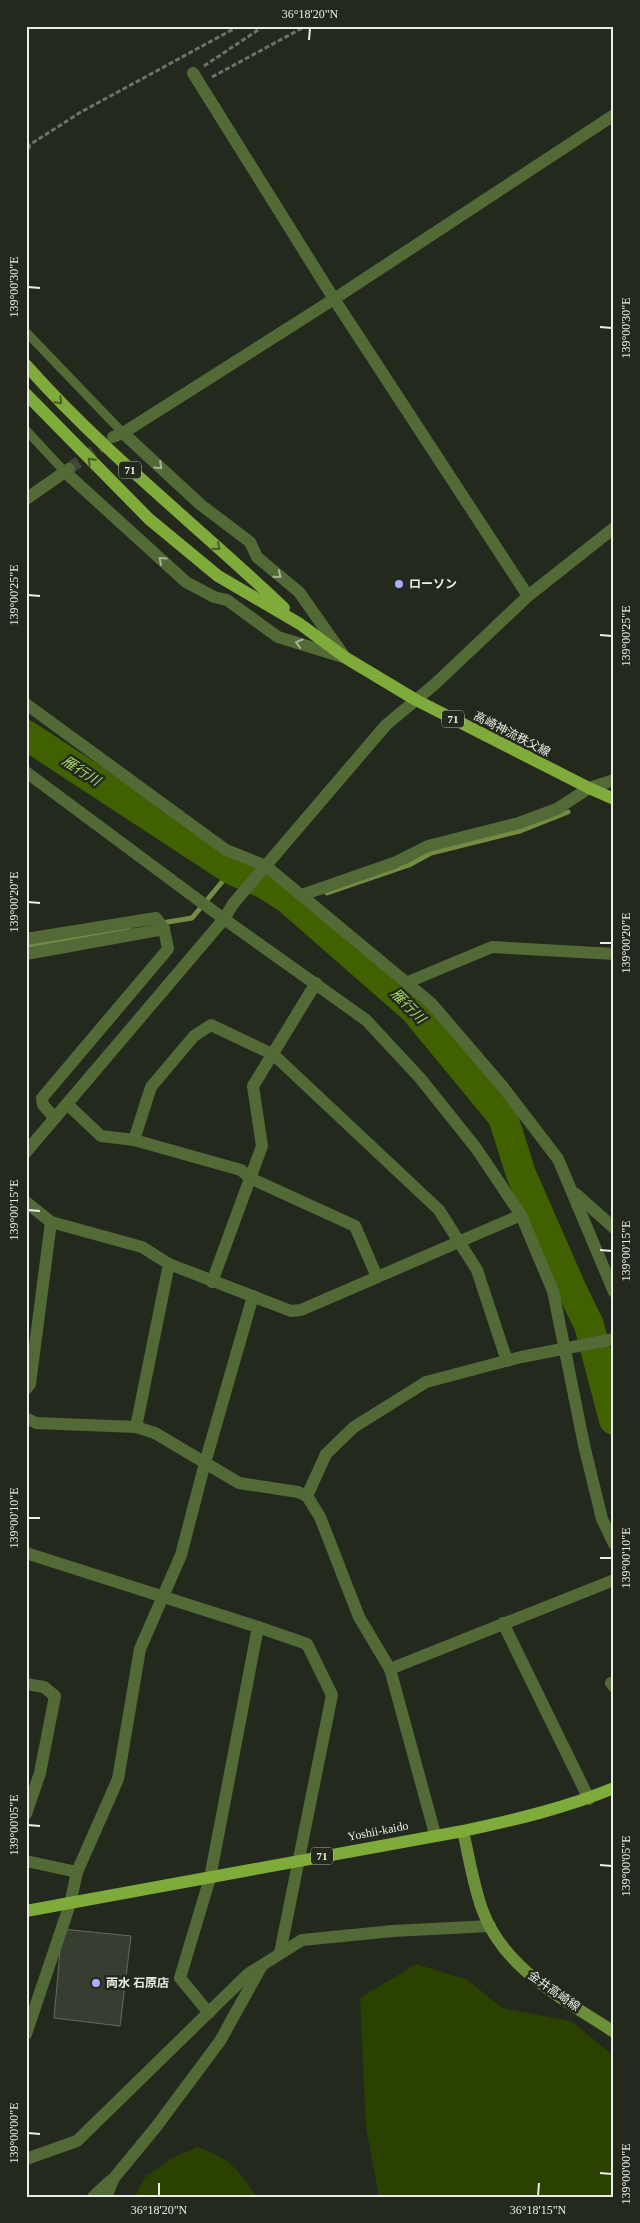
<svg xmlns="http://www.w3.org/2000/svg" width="640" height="2223" viewBox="0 0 640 2223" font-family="'Times New Roman','Noto Sans JP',serif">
<rect width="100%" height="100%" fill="#24291e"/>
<g fill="#2a4100">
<polygon points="416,1964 468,1980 502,2008 571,2021 614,2056 614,2197 379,2197 366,2127 360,1998"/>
<path d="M197,2147c32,11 41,21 59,50h-121l10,-20 27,-19z"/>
</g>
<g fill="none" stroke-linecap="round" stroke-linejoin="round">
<g stroke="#748b46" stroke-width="5">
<polyline points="327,893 409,865 431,853 520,831 568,812"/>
<polyline points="293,904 305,900"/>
<polyline points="162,923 192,918 232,870"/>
<polyline points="26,947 129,929"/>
</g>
<polyline stroke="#416101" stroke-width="30" points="26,735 232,870 265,884 287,898 414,1009 503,1117 521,1174 571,1288 589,1325 614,1420"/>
</g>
<polygon fill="#383d32" stroke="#646a5d" points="62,1929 131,1936 120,2026 54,2018"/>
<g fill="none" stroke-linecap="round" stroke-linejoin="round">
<polyline stroke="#42473c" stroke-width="12" stroke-dasharray="12 6" stroke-linecap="butt" points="69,469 112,438"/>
<g stroke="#6d7268" stroke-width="3" stroke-dasharray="5 2.5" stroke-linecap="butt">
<polyline points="204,66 264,26"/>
<polyline points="212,77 306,26"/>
<polyline points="26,147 81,112 239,26"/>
<polyline points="26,156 30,145"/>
</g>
<g stroke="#536a36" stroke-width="9">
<polyline points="26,332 123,433"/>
<polyline points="26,430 65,472"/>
</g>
<g stroke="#536a36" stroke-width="12">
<polyline points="193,73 334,299 528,596"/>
<polyline points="123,433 201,505 250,542 257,557 299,592 344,656"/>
<polyline points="113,437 123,433 334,299 614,115"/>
<polyline points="65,472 186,582 214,597 227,600 278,637 343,657"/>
<polyline points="26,499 69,469"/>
<polyline points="26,704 226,850 266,866 431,1003 503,1087 558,1159 614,1292"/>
<polyline points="26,772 224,919 366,1020 420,1078 476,1148 521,1215 553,1291 584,1445 602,1519 614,1544"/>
<polyline points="302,895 394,863 428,846 519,823 557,809 589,788 614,780"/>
<polyline points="26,939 156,918 164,929 168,949 42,1098 43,1105 55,1118"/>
<polyline points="26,954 164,929"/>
<polyline points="408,982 492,947 614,954"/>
<polyline points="67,1104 101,1136 134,1140"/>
<polyline points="576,1194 614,1228"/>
<polyline points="26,1202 51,1222 142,1247 169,1264 291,1311 301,1310 521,1215"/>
<polyline points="377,1277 355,1226 250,1178 241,1170 134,1140 151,1087 194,1036 211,1025 274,1055 439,1210 477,1270 507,1361"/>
<polyline points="212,1282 262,1146 253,1086 316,983"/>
<polyline points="26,1389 30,1384 51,1222"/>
<polyline points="26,1418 36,1423 136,1427 155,1433 239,1483 298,1492 307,1496"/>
<polyline points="136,1427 169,1264"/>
<polyline points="26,1553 258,1627 307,1644 332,1695 280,1953"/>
<polyline points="503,1623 589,1799"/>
<polyline points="390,1669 614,1580"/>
<polyline points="614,1682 611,1683 614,1687"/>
<polyline points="26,1684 44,1687 55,1696 40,1773 26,1814"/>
<polyline points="435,1834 390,1669 359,1617 320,1517 307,1496 326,1454 354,1427 426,1382 521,1357 614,1339"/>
<polyline points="26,1861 77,1872"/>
<polyline points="209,2013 180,1978 210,1878 258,1627"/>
<polyline points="26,2034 70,1904 77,1872 118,1779 140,1649 181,1555 205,1463 253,1296"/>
<polyline points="26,2159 77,2141 248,1974 302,1940 393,1931 490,1926"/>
<polyline points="93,2197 110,2181"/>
<polyline points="106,2197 114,2178 156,2127 220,2041 261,1967"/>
</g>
<polyline stroke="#536a36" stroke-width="12" points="26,1152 224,919 233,904 386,725 435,684 528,596 614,528"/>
<path stroke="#6c8f39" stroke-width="12" d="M463,1831c6,26 10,53 19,78 21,60 82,90 132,123"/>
<g stroke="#7eab39" stroke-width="12">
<path d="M26,365c79,89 172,161 258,243"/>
<polyline points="26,394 149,519 218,576 300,624 346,658 416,700 589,788 614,799"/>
<path d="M26,1911l437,-80c52,-11 102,-23 151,-43"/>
</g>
</g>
<defs><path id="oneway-chevron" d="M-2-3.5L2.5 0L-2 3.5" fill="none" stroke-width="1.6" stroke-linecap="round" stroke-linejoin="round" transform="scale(1.25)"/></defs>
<g stroke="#485d29">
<use href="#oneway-chevron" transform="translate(59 401) rotate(45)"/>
<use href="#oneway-chevron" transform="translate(91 461) rotate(-135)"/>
<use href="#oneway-chevron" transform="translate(217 547) rotate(41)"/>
</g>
<g stroke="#a6b397">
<use href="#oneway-chevron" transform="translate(159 466) rotate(43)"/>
<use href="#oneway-chevron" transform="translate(162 560) rotate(-138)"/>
<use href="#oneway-chevron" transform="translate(278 575) rotate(39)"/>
<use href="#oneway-chevron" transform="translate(299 643) rotate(-163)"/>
</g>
<path fill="none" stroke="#eaeee6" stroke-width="2" d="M309,40l1,-12M28,287l12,1M600,327l12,1M28,595l12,1M600,635l12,1M28,902l12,1M600,943h12M28,1210l12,1M600,1250l12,1M28,1518h12M600,1558h12M28,1825l12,1M600,1865l12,1M28,2133l12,1M600,2173l12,1M159,2196v-13M538,2196l1,-13"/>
<g fill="#a7b0fc" stroke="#24291e" stroke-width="2">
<circle cx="399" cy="584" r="5"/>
<circle cx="96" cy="1983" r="5"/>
</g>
<g text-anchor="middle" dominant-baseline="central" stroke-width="5" stroke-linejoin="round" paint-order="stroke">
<g fill="#24291e" stroke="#afb3aa" stroke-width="1">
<rect x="119" y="461.5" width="22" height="17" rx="4"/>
<rect x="442" y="710.5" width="22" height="17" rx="4"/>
<rect x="311" y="1847.5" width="22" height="17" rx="4"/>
</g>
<g font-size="11" font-weight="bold" fill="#eaeee6">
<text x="130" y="470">71</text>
<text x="453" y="719">71</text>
<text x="322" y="1856">71</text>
</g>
<g font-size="12" font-weight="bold" fill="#eaeee6" stroke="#24291e" text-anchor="start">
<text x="409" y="584">ローソン</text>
<text x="106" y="1983">両水 石原店</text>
</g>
<g font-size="12" fill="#eaeee6" stroke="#24291e">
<text transform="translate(512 734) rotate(27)">高崎神流秩父線</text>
<text transform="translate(378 1831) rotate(-11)">Yoshii-kaido</text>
<text transform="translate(554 1991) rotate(35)">金井高崎線</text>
</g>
<g font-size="14" font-style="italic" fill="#aad96b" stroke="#24291e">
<text transform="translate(81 771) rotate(33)">雁行川</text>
<text transform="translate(408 1006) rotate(45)">雁行川</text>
</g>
</g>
<rect width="640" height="2223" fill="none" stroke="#24291e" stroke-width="55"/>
<rect x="28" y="28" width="584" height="2168" fill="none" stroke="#eaeee6" stroke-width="2"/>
<g font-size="12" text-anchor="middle" fill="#eaeee6">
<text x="310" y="18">36°18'20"N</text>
<text transform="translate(14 287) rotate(-90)" y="4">139°00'30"E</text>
<text transform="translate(626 328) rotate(-90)" y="4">139°00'30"E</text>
<text transform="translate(14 595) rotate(-90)" y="4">139°00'25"E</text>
<text transform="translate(626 636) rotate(-90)" y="4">139°00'25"E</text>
<text transform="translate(14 902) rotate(-90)" y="4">139°00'20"E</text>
<text transform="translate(626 943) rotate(-90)" y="4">139°00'20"E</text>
<text transform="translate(14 1210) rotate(-90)" y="4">139°00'15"E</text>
<text transform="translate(626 1251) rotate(-90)" y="4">139°00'15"E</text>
<text transform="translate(14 1518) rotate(-90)" y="4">139°00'10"E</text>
<text transform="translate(626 1558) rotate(-90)" y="4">139°00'10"E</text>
<text transform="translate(14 1825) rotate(-90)" y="4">139°00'05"E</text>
<text transform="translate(626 1866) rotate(-90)" y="4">139°00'05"E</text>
<text transform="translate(14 2133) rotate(-90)" y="4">139°00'00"E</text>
<text transform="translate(626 2174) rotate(-90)" y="4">139°00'00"E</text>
<text x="159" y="2214">36°18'20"N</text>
<text x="538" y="2214">36°18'15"N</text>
</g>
</svg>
